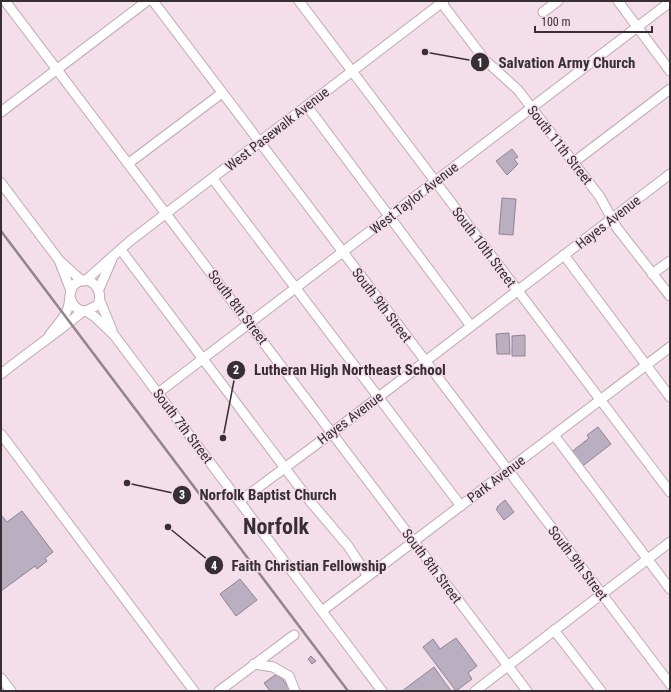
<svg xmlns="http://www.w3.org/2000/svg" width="671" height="692" viewBox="0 0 671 692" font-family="'Roboto Condensed',sans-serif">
<rect width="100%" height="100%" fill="#f3dee9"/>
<g fill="#b9afc0" stroke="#8e8495">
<polygon points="512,149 518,157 514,159 518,164 507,175 496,161"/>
<polygon points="502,198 516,199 513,235 499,234"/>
<polygon points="509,333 510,354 497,354 496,334"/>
<polygon points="525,335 525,356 512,356 512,336"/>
<polygon points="598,427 611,444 580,468 569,454 589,438 587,435"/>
<polygon points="505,500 514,512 504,520 496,509 498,508 497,507"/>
<polygon points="22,511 53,552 45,558 47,561 37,569 35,566 1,591 1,515 7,522"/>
<polygon points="240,579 257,600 236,616 220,594"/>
<polygon points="456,638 477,666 468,673 472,679 456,691 423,647 433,639 440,649"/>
<polygon points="311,656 316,661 312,664 308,659"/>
<polygon points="434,667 451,691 402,691"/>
<polygon points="278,673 291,691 270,691 264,683"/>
</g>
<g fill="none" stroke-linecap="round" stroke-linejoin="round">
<defs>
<g id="minor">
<polyline points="5,1 527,691"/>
<polyline points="153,1 670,684"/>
<polyline points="299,1 670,492"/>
<polyline points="440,1 485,60 518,90 600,197 617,228 670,296"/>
<polyline points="618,1 670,71"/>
<polyline points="543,12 558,1"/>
<polyline points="307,106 471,326"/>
<polyline points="1,112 147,1"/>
<polyline points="574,162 670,89"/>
<polyline points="129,163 222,93"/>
<polyline points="213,179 461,506"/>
<polyline points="1,183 59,260 82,281"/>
<polyline points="121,250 309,500 348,546 368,576"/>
<polyline points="564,255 670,397"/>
<polyline points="59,260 71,291"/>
<polyline points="652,274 670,261"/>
<polyline points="85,281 130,241 444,1"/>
<polyline points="99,289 112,259"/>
<polyline points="100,301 112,330"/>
<polyline points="86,311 95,317 114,335 382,691"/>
<path d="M49,336c6,-9 16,-18 19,-28 3,-8 0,-18 7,-24 14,-12 30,6 23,21l-12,6c-9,0 -14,-6 -16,-14"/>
<path d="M1,374c27,-22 56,-41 82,-63"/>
<polyline points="158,393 670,2"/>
<polyline points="1,434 194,691"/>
<polyline points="554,435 670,589"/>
<polyline points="240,501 333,432 670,174"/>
<polyline points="322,611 670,347"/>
<polyline points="554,630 601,691"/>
<polyline points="254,664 273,667 289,676 295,691"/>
<polyline points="1,678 11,691"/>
<polyline points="219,691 294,635"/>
<polyline points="475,691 670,542"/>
</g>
</defs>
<use href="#minor" stroke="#beaab4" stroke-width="11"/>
<use href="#minor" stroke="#fff" stroke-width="9"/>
<polyline stroke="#92848b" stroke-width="2.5" points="1,231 348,691"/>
</g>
<g text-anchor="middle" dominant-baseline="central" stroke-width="3" stroke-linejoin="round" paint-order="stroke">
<g font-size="14" fill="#372f33" stroke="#f3dee9">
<text transform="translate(277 129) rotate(-38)">West Pasewalk Avenue</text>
<text transform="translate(560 145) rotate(52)">South 11th Street</text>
<text transform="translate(414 198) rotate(-38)">West Taylor Avenue</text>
<text transform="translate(608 222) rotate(-38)">Hayes Avenue</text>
<text transform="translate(484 247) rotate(53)">South 10th Street</text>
<text transform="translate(382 305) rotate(53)">South 9th Street</text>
<text transform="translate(238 307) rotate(53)">South 8th Street</text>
<text transform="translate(350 418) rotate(-37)">Hayes Avenue</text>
<text transform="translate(183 426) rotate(53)">South 7th Street</text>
<text transform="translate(496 479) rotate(-37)">Park Avenue</text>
<text transform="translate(578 563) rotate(53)">South 9th Street</text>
<text transform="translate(432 566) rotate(53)">South 8th Street</text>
</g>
<g font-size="22" font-weight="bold" fill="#372f33" stroke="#f3dee9">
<text x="276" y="526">Norfolk</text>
</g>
</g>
<path fill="none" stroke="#372f33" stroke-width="1.5" d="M425 52L480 62M223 438L236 370M127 483L182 495M168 527L214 565"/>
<g fill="#372f33" stroke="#f3dee9" stroke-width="1.5">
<circle cx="425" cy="52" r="4"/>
<circle cx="223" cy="438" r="4"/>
<circle cx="127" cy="483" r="4"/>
<circle cx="168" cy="527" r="4"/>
<circle cx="480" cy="62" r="10"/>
<circle cx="236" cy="370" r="10"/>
<circle cx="182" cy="495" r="10"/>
<circle cx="214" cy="565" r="10"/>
</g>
<g font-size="12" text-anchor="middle" font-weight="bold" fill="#fff">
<text x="480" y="67">1</text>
<text x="236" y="374">2</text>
<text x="182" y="499">3</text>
<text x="214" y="570">4</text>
</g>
<g font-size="15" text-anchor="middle" font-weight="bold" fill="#372f33" stroke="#f3dee9" stroke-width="3" stroke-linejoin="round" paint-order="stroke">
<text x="567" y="68">Salvation Army Church</text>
<text x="350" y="375">Lutheran High Northeast School</text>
<text x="268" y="500">Norfolk Baptist Church</text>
<text x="309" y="571">Faith Christian Fellowship</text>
</g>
<rect width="671" height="692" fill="none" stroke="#372f33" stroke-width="4"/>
<path d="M535 26v6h117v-6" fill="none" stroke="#372f33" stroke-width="2"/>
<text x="541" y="26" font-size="12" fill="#372f33" stroke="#f3dee9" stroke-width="3" paint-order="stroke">100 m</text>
</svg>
